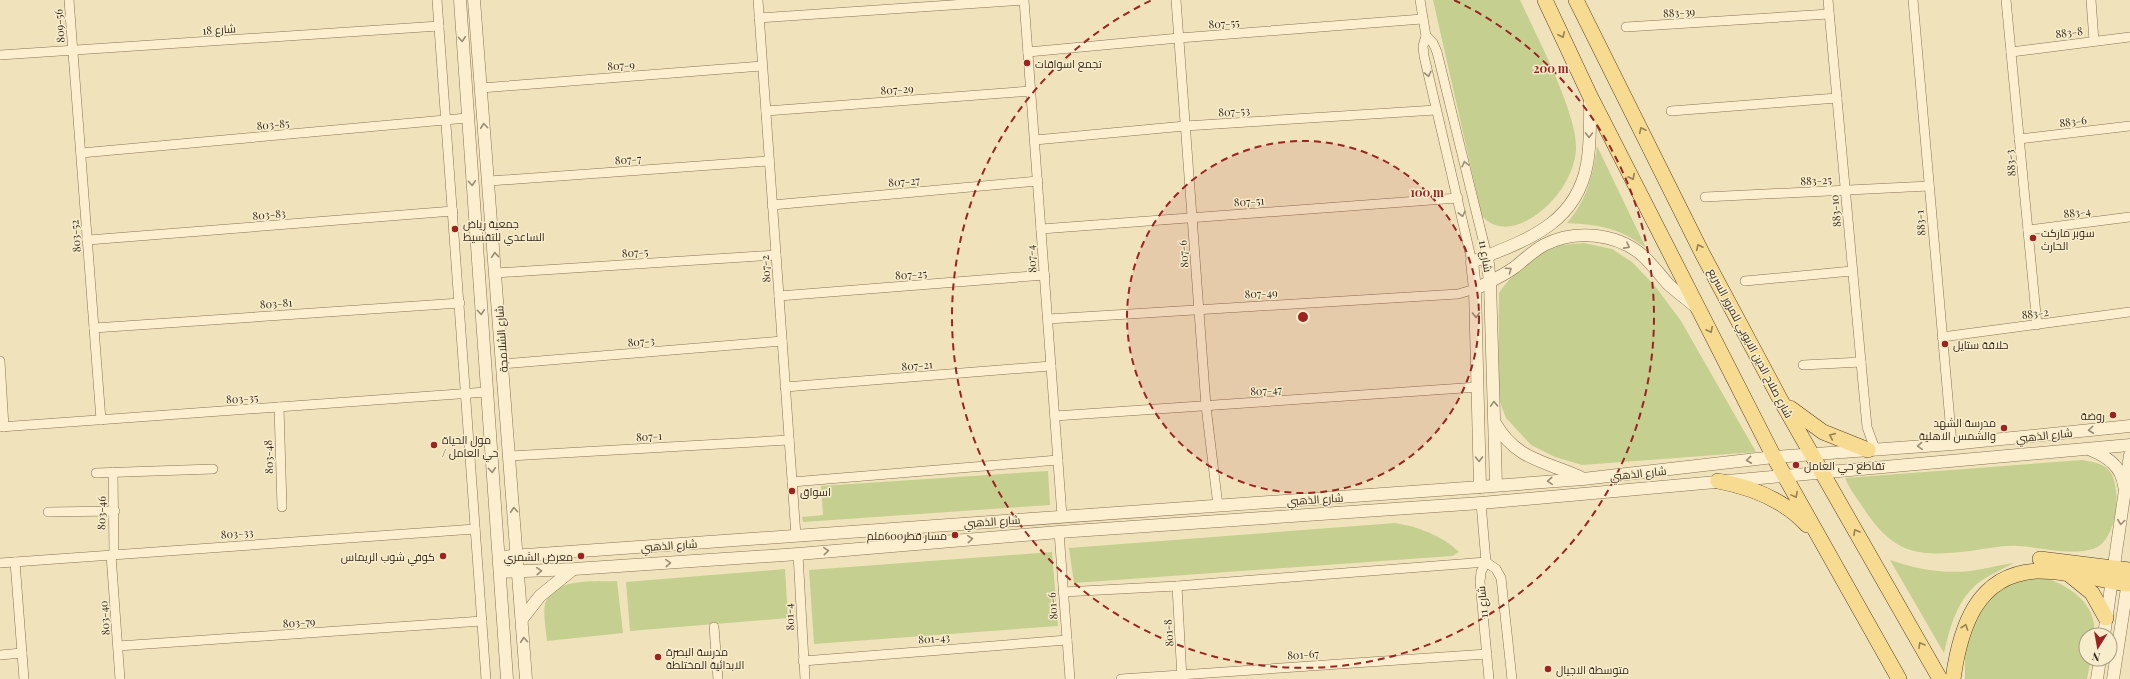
<svg xmlns="http://www.w3.org/2000/svg" width="2130" height="679" viewBox="0 0 2130 679" font-family="'Playfair Display',Cairo,serif">
<rect width="100%" height="100%" fill="#f0e3bc"/>
<g fill="#c5cf8f">
<path d="M1433,0h87c16,35 58,114 56,150 -2,28 -24,57 -48,70 -17,9 -33,10 -46,-4z"/>
<path d="M1597,146l49,102c-28,-21 -46,-23 -79,-25 20,-23 26,-47 30,-77z"/>
<path d="M1584,243l28,6 20,13 23,24 26,35 75,131 -174,13 -27,-8 -24,-12 -25,-27 -8,-21 1,-104c10,-16 38,-42 57,-47 9,-2 19,-2 28,-3z"/>
<path d="M2082,460c10,2 23,3 29,13 10,17 6,61 -12,73 -19,12 -59,1 -81,0 -16,-1 -32,3 -48,5 -54,6 -76,4 -108,-45 -6,-9 -13,-18 -17,-28z"/>
<polygon points="1048,471 1050,505 803,522 802,517 823,515 821,486"/>
<path d="M1395,523c24,4 46,12 64,29l-7,4 -378,27 -5,-35z"/>
<polygon points="1052,552 1058,626 814,644 809,570"/>
<path d="M1890,560c27,9 52,14 80,11 15,-2 29,-6 44,-8 -11,6 -23,11 -33,18 -24,17 -31,46 -37,72z"/>
<polygon points="785,569 788,618 630,631 626,582"/>
<path d="M2042,577c26,7 56,27 52,58h-8v24h5l-4,20h-122v-32l9,-30 30,-33z"/>
<path d="M617,581l6,52 -76,8c-1,-11 -4,-27 -2,-37 7,-27 51,-22 72,-23z"/>
</g>
<g fill="none" stroke-linecap="round" stroke-linejoin="round">
<defs>
<g id="minor">
<polyline points="69,0 101,420"/>
<polyline points="437,0 486,679"/>
<polyline points="758,0 796,536"/>
<polyline points="1176,0 1206,406 1218,506"/>
<polyline points="1420,0 1426,36 1423,46 1424,56 1472,262"/>
<polyline points="1913,0 1952,444"/>
<polyline points="2006,0 2037,325"/>
<polyline points="2091,0 2094,41"/>
<polyline points="759,18 1024,0 1062,516"/>
<polyline points="1626,27 1829,14"/>
<polyline points="1426,36 1433,43 1437,52 1487,256"/>
<polyline points="1028,52 1179,38 1422,19"/>
<polyline points="2011,52 2130,37"/>
<polyline points="0,55 439,26"/>
<polyline points="481,88 762,66"/>
<polyline points="766,111 1031,91"/>
<polyline points="1671,111 1837,98"/>
<polyline points="2019,139 2130,126"/>
<polyline points="1035,140 1185,126 1436,110"/>
<polyline points="81,153 467,118"/>
<polyline points="489,181 769,161"/>
<polyline points="1705,197 1929,186"/>
<polyline points="772,205 1038,181"/>
<polyline points="1041,229 1458,198"/>
<polyline points="2028,230 2130,217"/>
<polyline points="88,240 453,211"/>
<polyline points="496,273 776,255"/>
<polyline points="1745,281 1852,271"/>
<polyline points="779,296 1045,275"/>
<polyline points="1048,319 1458,294 1475,289"/>
<polyline points="94,328 460,303"/>
<polyline points="1942,337 2130,312"/>
<polyline points="0,361 4,427"/>
<polyline points="1861,362 1867,427 1875,449"/>
<polyline points="503,364 782,341"/>
<polyline points="1803,365 1861,362 1828,0"/>
<polyline points="785,387 1051,366"/>
<polyline points="279,407 282,507"/>
<polyline points="1055,416 1478,387"/>
<polyline points="0,427 486,392"/>
<polyline points="510,456 789,440"/>
<polyline points="113,472 114,555"/>
<polyline points="96,473 213,469"/>
<polyline points="792,482 1058,460"/>
<polyline points="1481,503 1486,562 1481,572 1480,582 1489,679"/>
<polyline points="48,512 115,511"/>
<polyline points="1059,532 1070,679"/>
<polyline points="798,554 805,679"/>
<polyline points="111,555 120,679"/>
<polyline points="15,562 24,679"/>
<polyline points="0,563 475,529"/>
<polyline points="1177,586 1182,679"/>
<polyline points="1063,592 1177,586 1486,562 1496,569 1501,578 1512,679"/>
<polyline points="714,627 718,679"/>
<polyline points="118,646 482,621"/>
<polyline points="0,655 22,653"/>
<polyline points="803,661 1067,640"/>
<polyline points="1121,679 1487,654"/>
</g>
<g id="tertiary">
<polyline points="460,0 507,679"/>
<polyline points="474,0 526,679"/>
<polyline points="1487,256 1490,282 1496,485"/>
<path d="M1475,289c14,-7 28,-13 40,-22 10,-8 18,-16 29,-22 31,-16 72,-12 98,10 10,9 18,20 27,30 9,8 19,15 28,23"/>
<path d="M1495,423c21,37 50,38 85,54"/>
<path d="M2091,450c17,7 31,17 33,36"/>
<path d="M1480,487l-5,-198 -3,-27c51,-21 104,-36 115,-98 4,-22 3,-46 3,-68"/>
<polyline points="499,557 1480,487 1583,479 1774,457 1952,444 2130,426"/>
<polyline points="500,572 574,569 798,554 1059,532 1481,503 2130,445"/>
<polyline points="522,619 540,596 572,570"/>
<polyline points="2104,635 2130,455"/>
<polyline points="2097,679 2100,659"/>
<polyline points="2113,679 2129,575"/>
</g>
<g id="primary">
<polyline points="1545,0 1590,96 1774,457 1899,679"/>
<polyline points="1576,0 1702,253 1780,399 1940,679"/>
<polyline points="1790,408 1823,432 1868,450"/>
<path d="M1718,481c33,6 65,18 89,44"/>
<polyline points="2040,559 2130,570"/>
<polyline points="2071,576 2092,593 2106,618"/>
<path d="M1953,679c7,-50 23,-105 84,-108 26,-1 63,9 90,13"/>
</g>
</defs>
<use href="#minor" stroke="#897254" stroke-width="10"/>
<use href="#tertiary" stroke="#897254" stroke-width="13"/>
<use href="#primary" stroke="#564029" stroke-width="16"/>
<use href="#minor" stroke="#fbefcf" stroke-width="9"/>
<use href="#tertiary" stroke="#fbefcf" stroke-width="12"/>
<use href="#primary" stroke="#f7db90" stroke-width="15"/>
</g>
<defs><path id="oneway-chevron" d="M-2-3.5L2.5 0L-2 3.5" fill="none" stroke-width="1.6" stroke-linecap="round" stroke-linejoin="round"/></defs>
<g stroke="#978255">
<use href="#oneway-chevron" transform="translate(1562 35) rotate(65)"/>
<use href="#oneway-chevron" transform="translate(1642 130) rotate(-116)"/>
<use href="#oneway-chevron" transform="translate(1632 177) rotate(63)"/>
<use href="#oneway-chevron" transform="translate(1699 247) rotate(-116)"/>
<use href="#oneway-chevron" transform="translate(1710 330) rotate(63)"/>
<use href="#oneway-chevron" transform="translate(1832 436) rotate(-156)"/>
<use href="#oneway-chevron" transform="translate(1795 495) rotate(62)"/>
<use href="#oneway-chevron" transform="translate(1856 532) rotate(-120)"/>
<use href="#oneway-chevron" transform="translate(1965 627) rotate(-71)"/>
<use href="#oneway-chevron" transform="translate(1921 645) rotate(-120)"/>
</g>
<g stroke="#998c74">
<use href="#oneway-chevron" transform="translate(462 39) rotate(86)"/>
<use href="#oneway-chevron" transform="translate(1428 74) rotate(77)"/>
<use href="#oneway-chevron" transform="translate(484 126) rotate(-95)"/>
<use href="#oneway-chevron" transform="translate(1589 135) rotate(91)"/>
<use href="#oneway-chevron" transform="translate(1465 164) rotate(-104)"/>
<use href="#oneway-chevron" transform="translate(472 183) rotate(86)"/>
<use href="#oneway-chevron" transform="translate(1462 214) rotate(77)"/>
<use href="#oneway-chevron" transform="translate(1627 246) rotate(28)"/>
<use href="#oneway-chevron" transform="translate(495 255) rotate(-94)"/>
<use href="#oneway-chevron" transform="translate(1509 270) rotate(-35)"/>
<use href="#oneway-chevron" transform="translate(481 312) rotate(86)"/>
<use href="#oneway-chevron" transform="translate(1476 315) rotate(89)"/>
<use href="#oneway-chevron" transform="translate(1494 404) rotate(-92)"/>
<use href="#oneway-chevron" transform="translate(2091 430) rotate(174)"/>
<use href="#oneway-chevron" transform="translate(1920 446) rotate(176)"/>
<use href="#oneway-chevron" transform="translate(1479 459) rotate(89)"/>
<use href="#oneway-chevron" transform="translate(1749 460) rotate(174)"/>
<use href="#oneway-chevron" transform="translate(492 470) rotate(86)"/>
<use href="#oneway-chevron" transform="translate(1550 481) rotate(176)"/>
<use href="#oneway-chevron" transform="translate(514 510) rotate(-94)"/>
<use href="#oneway-chevron" transform="translate(2121 522) rotate(98)"/>
<use href="#oneway-chevron" transform="translate(970 539) rotate(-5)"/>
<use href="#oneway-chevron" transform="translate(826 551) rotate(-5)"/>
<use href="#oneway-chevron" transform="translate(668 563) rotate(-4)"/>
<use href="#oneway-chevron" transform="translate(539 571) rotate(-2)"/>
<use href="#oneway-chevron" transform="translate(524 640) rotate(-94)"/>
</g>
<circle cx="1303" cy="317" r="176" fill="#9b2421" fill-opacity=".12"/>
<g fill="none" stroke="#9b2421" stroke-width="2" stroke-dasharray="7 5">
<circle cx="1303" cy="317" r="176"/>
<path d="M1454 0A351 351 0 1 1 1152 0"/>
</g>
<g fill="#9b2421" stroke="#f7eccc" stroke-width="1.5">
<circle cx="1027" cy="63" r="4"/>
<circle cx="455" cy="229" r="4"/>
<circle cx="2033" cy="238" r="4"/>
<circle cx="1945" cy="344" r="4"/>
<circle cx="2113" cy="415" r="4"/>
<circle cx="2004" cy="428" r="4"/>
<circle cx="434" cy="445" r="4"/>
<circle cx="1796" cy="465" r="4"/>
<circle cx="792" cy="491" r="4"/>
<circle cx="955" cy="535" r="4"/>
<circle cx="443" cy="556" r="4"/>
<circle cx="581" cy="556" r="4"/>
<circle cx="658" cy="657" r="4"/>
<circle cx="1548" cy="669" r="4"/>
</g>
<g text-anchor="middle" dominant-baseline="central" stroke-width="3" stroke-linejoin="round" paint-order="stroke">
<g font-size="11" fill="#37291a" stroke="#f7eccc">
<text transform="translate(1679 12) rotate(-4)">883-39</text>
<text transform="translate(1224 23) rotate(-4)">807-55</text>
<text transform="translate(59 26) rotate(-94)">809-56</text>
<text transform="translate(219 29) rotate(-4)">شارع 18</text>
<text transform="translate(2069 32) rotate(-7)">883-8</text>
<text transform="translate(621 65) rotate(-4)">807-9</text>
<text transform="translate(897 89) rotate(-4)">807-29</text>
<text transform="translate(1234 111) rotate(-4)">807-53</text>
<text transform="translate(2073 121) rotate(-7)">883-6</text>
<text transform="translate(273 124) rotate(-5)">803-85</text>
<text transform="translate(628 159) rotate(-4)">807-7</text>
<text transform="translate(2010 163) rotate(-95)">883-3</text>
<text transform="translate(1816 180) rotate(-3)">883-25</text>
<text transform="translate(904 181) rotate(-5)">807-27</text>
<text transform="translate(1249 201) rotate(-4)">807-51</text>
<text transform="translate(1835 211) rotate(-95)">883-10</text>
<text transform="translate(2077 212) rotate(-7)">883-4</text>
<text transform="translate(269 214) rotate(-5)">803-83</text>
<text transform="translate(1920 223) rotate(-95)">883-1</text>
<text transform="translate(75 236) rotate(-94)">803-52</text>
<text transform="translate(635 252) rotate(-4)">807-5</text>
<text transform="translate(1183 254) rotate(-94)">807-6</text>
<text transform="translate(1486 256) rotate(80)">شارع 11</text>
<text transform="translate(1031 259) rotate(-94)">807-4</text>
<text transform="translate(765 269) rotate(-94)">807-2</text>
<text transform="translate(911 274) rotate(-4)">807-25</text>
<text transform="translate(1261 293) rotate(-3)">807-49</text>
<text transform="translate(276 303) rotate(-4)">803-81</text>
<text transform="translate(2035 313) rotate(-7)">883-2</text>
<text transform="translate(501 339) rotate(-94)">شارع الشلامجة</text>
<text transform="translate(641 341) rotate(-5)">807-3</text>
<text transform="translate(1751 343) rotate(62)">شارع صلاح الدين الايوبي للمرور السريع</text>
<text transform="translate(917 365) rotate(-5)">807-21</text>
<text transform="translate(1266 390) rotate(-4)">807-47</text>
<text transform="translate(242 398) rotate(-4)">803-35</text>
<text transform="translate(2044 435) rotate(-6)">شارع الذهبي</text>
<text transform="translate(649 436) rotate(-3)">807-1</text>
<text transform="translate(268 457) rotate(-92)">803-48</text>
<text transform="translate(1638 473) rotate(-6)">شارع الذهبي</text>
<text transform="translate(1315 499) rotate(-4)">شارع الذهبي</text>
<text transform="translate(101 513) rotate(-89)">803-46</text>
<text transform="translate(992 521) rotate(-4)">شارع الذهبي</text>
<text transform="translate(237 533) rotate(-4)">803-33</text>
<text transform="translate(669 545) rotate(-4)">شارع الذهبي</text>
<text transform="translate(1482 602) rotate(-95)">شارع 11</text>
<text transform="translate(1052 606) rotate(-94)">801-6</text>
<text transform="translate(789 617) rotate(-93)">801-4</text>
<text transform="translate(104 618) rotate(-94)">803-40</text>
<text transform="translate(299 622) rotate(-4)">803-79</text>
<text transform="translate(1168 633) rotate(-94)">801-8</text>
<text transform="translate(934 638) rotate(-5)">801-43</text>
<text transform="translate(1303 654) rotate(-4)">801-67</text>
</g>
<g font-size="11" fill="#37291a" stroke="#f7eccc" text-anchor="start">
<text x="1035" y="63">تجمع اسواقات</text>
<text x="463" y="223">جمعية رياض<tspan x="463" dy="13">الساعدي للتقسيط</tspan></text>
<text x="2041" y="232">سوبر ماركت<tspan x="2041" dy="13">الحارث</tspan></text>
<text x="1953" y="344">حلاقة ستايل</text>
<text x="2105" y="415" text-anchor="end">روضة</text>
<text x="1996" y="422" text-anchor="end">مدرسة الشهد<tspan x="1996" dy="13">والشمس الاهلية</tspan></text>
<text x="442" y="439">مول الحياة<tspan x="442" dy="13">/ حي العامل</tspan></text>
<text x="1804" y="465">تقاطع حي العامل</text>
<text x="800" y="491">اسواق</text>
<text x="947" y="535" text-anchor="end">مسار قطر600ملم</text>
<text x="435" y="556" text-anchor="end">كوفي شوب الريماس</text>
<text x="573" y="556" text-anchor="end">معرض الشمري</text>
<text x="666" y="651">مدرسة البصرة<tspan x="666" dy="13">الابدائية المختلطة</tspan></text>
<text x="1556" y="669">متوسطة الاجيال</text>
</g>
</g>
<circle cx="1303" cy="317" r="6" fill="#9b2421" stroke="#f7eccc" stroke-width="2"/>
<g font-size="12" text-anchor="middle" font-weight="bold" fill="#9b2421" stroke="#f7eccc" stroke-width="3" stroke-linejoin="round" paint-order="stroke">
<text x="1551" y="73">200 m</text>
<text x="1427" y="197">100 m</text>
</g>
<g transform="translate(2098 647) rotate(191)"><circle r="19" fill="#f7eccc" stroke="#aa9e85"/>
<path d="M0-3L7 15L0 10L-7 15Z" fill="#9b2421"/>
<text y="-6" font-size="11" font-weight="bold" text-anchor="middle" fill="#37291a">N</text>
</g>
</svg>
